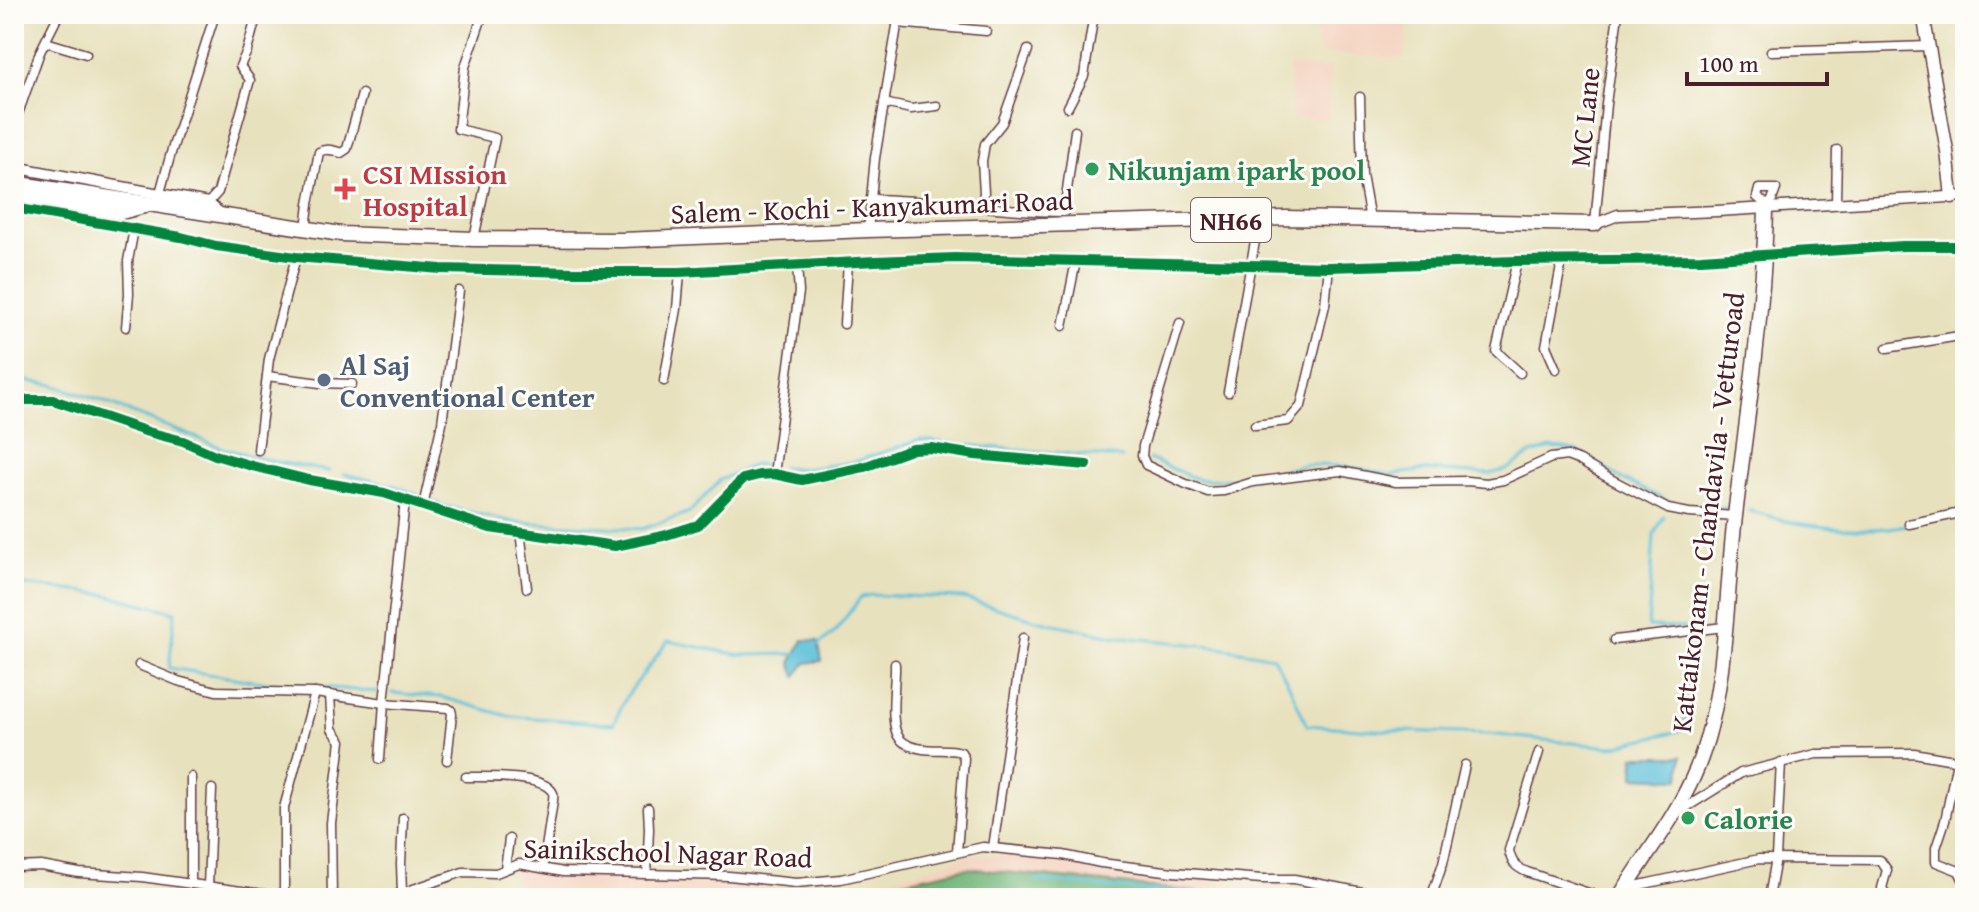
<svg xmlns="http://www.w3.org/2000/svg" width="1979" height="912" viewBox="0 0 1979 912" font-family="'Gentium Book Plus',serif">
<rect width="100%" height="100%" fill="#fdfcf7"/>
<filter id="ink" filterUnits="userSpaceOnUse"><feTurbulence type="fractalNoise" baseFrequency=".0125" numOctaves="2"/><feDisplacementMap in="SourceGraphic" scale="16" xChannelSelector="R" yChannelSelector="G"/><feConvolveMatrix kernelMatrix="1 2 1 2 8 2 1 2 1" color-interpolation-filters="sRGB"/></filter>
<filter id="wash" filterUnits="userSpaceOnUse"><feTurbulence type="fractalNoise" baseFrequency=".006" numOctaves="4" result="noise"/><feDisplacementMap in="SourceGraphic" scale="32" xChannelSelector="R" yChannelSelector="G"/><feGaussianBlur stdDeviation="1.8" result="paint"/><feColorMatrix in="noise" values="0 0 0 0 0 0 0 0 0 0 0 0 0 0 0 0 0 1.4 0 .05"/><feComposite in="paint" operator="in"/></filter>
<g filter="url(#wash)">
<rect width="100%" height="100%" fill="#e8e1bd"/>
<g fill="#f4d3c0">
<polygon points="1319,14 1410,14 1404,59 1319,53 1316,33"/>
<polygon points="1288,66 1331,68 1328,119 1293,118"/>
<polygon points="969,856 1017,856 1339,898 377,898 446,879 519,886 513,867 637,883 730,881 821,892 920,871"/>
<polygon points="14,887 111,898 14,898"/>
</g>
<polygon fill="#72b67a" stroke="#5e6a52" stroke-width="2" points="967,868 1254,898 838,898 852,892"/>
<g fill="#5bc0d9" stroke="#527082" stroke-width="2">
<polygon points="803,640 818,641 822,661 806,663 796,676 791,663"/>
<polygon points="1634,756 1682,756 1680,779 1634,777"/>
</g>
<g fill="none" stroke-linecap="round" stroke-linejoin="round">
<g stroke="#5bc0d9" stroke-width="3">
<polyline points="14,379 53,385 102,401 225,449 276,462 329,471"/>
<polyline points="1149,459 1199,480 1249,478 1305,465 1345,466 1391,475 1425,470 1489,474 1506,470 1531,454 1551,448 1564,449 1579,452 1620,478 1672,503 1733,509"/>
<polyline points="783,467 804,469 854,462 920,440 986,447 1122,458"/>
<polyline points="344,474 395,486 418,495"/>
<polyline points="432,501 443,506 513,522 642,529 690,512 720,480 756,464 767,465"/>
<path d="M1749,511c13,2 25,7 37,10 32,7 89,12 120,4"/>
<polyline points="1664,516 1654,535 1648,627 1686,628"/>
<polyline points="14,584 103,594 175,612 169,668 254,681 377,692"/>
<polyline points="818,645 834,633 861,597 872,595 963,598 1040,621 1113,636 1219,647 1273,657 1289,685 1307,725 1374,730 1489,734 1610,747 1683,730 1695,634"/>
<polyline points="392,693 441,697 508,716 613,724 626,697 668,641 740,655 797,654"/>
<polyline points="1036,880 1102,887 1271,898"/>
</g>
</g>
</g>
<g filter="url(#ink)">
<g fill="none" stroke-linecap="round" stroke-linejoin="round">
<defs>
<g id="minor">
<polyline points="897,23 986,31"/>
<polyline points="46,42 86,54"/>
<polyline points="1771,51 1929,46"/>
<polyline points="1360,97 1362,175 1370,220"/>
<polyline points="884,103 911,109 937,106"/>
<polyline points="1068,107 1084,76 1094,14"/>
<polyline points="14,125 40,52 59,14"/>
<polyline points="160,193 171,153 215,14"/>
<path d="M871,199c64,1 128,12 193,13l11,-81"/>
<polyline points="208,203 218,192 250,80 240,66 247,51 257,14"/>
<polyline points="1836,204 1837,150"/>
<polyline points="982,206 984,193 982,161 985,144 1002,123 1028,50"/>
<polyline points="1766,206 1766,204 1771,203 1776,189 1759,189 1757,197 1766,204"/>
<polyline points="1595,224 1606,104 1618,14"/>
<path d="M306,229l3,-25 10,-52c7,-4 15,-2 22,1l6,-4 15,-55"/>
<polyline points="868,230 875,158 899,14"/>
<polyline points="474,239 495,138 458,129 465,67 483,14"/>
<polyline points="1961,246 1965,305"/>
<polyline points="1517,261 1496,351 1520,373"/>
<polyline points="1180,323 1143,446 1142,456 1146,465 1186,484 1208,492 1224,491 1253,482 1340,471 1396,482 1467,481 1487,483 1503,480 1551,458 1567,456 1580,461 1605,476 1668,509 1689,513 1735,516"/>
<polyline points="844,324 848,263"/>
<polyline points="1063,326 1076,261"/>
<polyline points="126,327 129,294 128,261 134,229"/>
<polyline points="1887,348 1965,335"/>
<polyline points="1556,369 1546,346 1562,261"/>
<polyline points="267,376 320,383 352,384"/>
<polyline points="664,381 677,309 680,272"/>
<polyline points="1228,392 1257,230"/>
<polyline points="14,394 26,400 53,400 148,432 183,441 215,455 252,466 309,480 384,493 490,528 615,546 663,536 698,525 743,479 759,475 774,474 802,480 864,467 913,449 931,448 975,455 1087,465"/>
<polyline points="1255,425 1288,421 1301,406 1325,305 1329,267"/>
<polyline points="258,450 269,359 296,257"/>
<polyline points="774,474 799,292 797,266"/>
<polyline points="423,506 442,423 459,291"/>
<polyline points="1909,524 1965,512"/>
<polyline points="520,531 527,588"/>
<polyline points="1614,640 1724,627"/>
<path d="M895,664c1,19 -7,61 5,75 5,6 16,9 23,10 13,2 25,-1 38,3l3,6 -7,94"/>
<polyline points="139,665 178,681 216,691 315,693 384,703 448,708 451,710 452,714 447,760"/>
<polyline points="330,695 332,729 341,741 331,823 332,898"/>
<path d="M1539,752l-30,98c2,12 6,17 18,22l76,26"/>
<polyline points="380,759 384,703 405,500"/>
<polyline points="1957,761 1945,821 1936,848 1936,862 1959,871 1965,883"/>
<path d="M466,777c19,0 71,-2 84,12 5,5 3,6 3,12l-10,67"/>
<polyline points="1677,813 1741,773 1816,754 1914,753 1965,762"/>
<polyline points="993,848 1023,638"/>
<polyline points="14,867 41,866 79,873 142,877 292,898"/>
<polyline points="505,869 509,839"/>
<polyline points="647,874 649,829 648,808"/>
<polyline points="191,884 191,777"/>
<polyline points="208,886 212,789"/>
<polyline points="1626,888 1759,859 1880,860 1887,870 1882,888 1885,893 1885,898"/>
<polyline points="402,893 401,864 403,818"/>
<polyline points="284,897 284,808 315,693"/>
<polyline points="381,898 390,897 463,872 496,873 519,864 563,872 729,876 796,883 841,879 983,847 1063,855 1101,863 1173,872 1262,879 1294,879 1378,895 1383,898"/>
<polyline points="1431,898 1443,863 1465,765"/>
<polyline points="1769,898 1776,858 1781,762"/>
</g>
<g id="tertiary">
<polyline points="14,167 208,203 223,216"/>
<polyline points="14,208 181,237 216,246 296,257 441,269 573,272 680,272 875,261 955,258 1329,267 1517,261 1701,259 1903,246 1965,246"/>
<polyline points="1595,224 1618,215 1717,211 1965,196"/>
</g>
<polyline id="secondary" points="1923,14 1947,151 1952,197"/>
<path id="primary" d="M1619,898c26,-43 59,-83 78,-130 31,-78 28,-169 38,-252 12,-102 29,-204 31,-308"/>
<g id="trunk">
<polyline points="14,183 341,234 474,239 622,240 868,230 1285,218 1595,224"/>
<polyline points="14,194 121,212 144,206"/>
</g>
</defs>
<use href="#minor" stroke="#623c41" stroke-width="11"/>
<use href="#tertiary" stroke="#623c41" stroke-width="13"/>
<use href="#secondary" stroke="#623c41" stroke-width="15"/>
<use href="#primary" stroke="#623c41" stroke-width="17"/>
<use href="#trunk" stroke="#623c41" stroke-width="17"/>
<use href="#minor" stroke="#fff" stroke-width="8"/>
<use href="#tertiary" stroke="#fff" stroke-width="10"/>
<use href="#secondary" stroke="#fff" stroke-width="12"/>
<use href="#primary" stroke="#fff" stroke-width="14"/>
<use href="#trunk" stroke="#fff" stroke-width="14"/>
<defs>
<g id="cycleway">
<polyline points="14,208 181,237 216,246 296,257 441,269 573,272 680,272 875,261 955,258 1329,267 1517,261 1701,259 1903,246 1965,246"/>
<polyline points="14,394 26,400 53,400 148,432 183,441 215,455 252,466 309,480 384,493 490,528 615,546 663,536 698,525 743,479 759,475 774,474 802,480 864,467 913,449 931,448 975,455 1087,465"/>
</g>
</defs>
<use href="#cycleway" stroke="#fdfcf7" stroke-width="15"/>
<use href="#cycleway" stroke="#00873e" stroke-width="10"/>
</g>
</g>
<g fill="#2e9e5b" stroke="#fdfcf7" stroke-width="3">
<circle cx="1092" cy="169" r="8"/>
<circle cx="1688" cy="818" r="8"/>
</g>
<path fill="#e0444e" stroke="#fdfcf7" stroke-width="3" d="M341 177h8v8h8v8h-8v8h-8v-8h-8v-8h8z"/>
<circle fill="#5c6f8a" stroke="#fdfcf7" stroke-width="3" cx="324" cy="380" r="8"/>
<g text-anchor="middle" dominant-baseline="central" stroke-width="6" stroke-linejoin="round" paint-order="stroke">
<rect fill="#fdfcf7" stroke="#806168" stroke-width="2" x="1191" y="198" width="80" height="44" rx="6"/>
<g font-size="26" font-weight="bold" fill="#4a1f2b">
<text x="1231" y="220">NH66</text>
</g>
<g font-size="28" fill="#4a1f2b" stroke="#fdfcf7">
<text transform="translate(1584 117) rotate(-84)">MC Lane</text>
<text transform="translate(872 206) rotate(-2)">Salem - Kochi - Kanyakumari Road</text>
<text transform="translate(1707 512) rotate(-83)">Kattaikonam - Chandavila - Vetturoad</text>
<text transform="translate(668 852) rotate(2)">Sainikschool Nagar Road</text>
</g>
<g font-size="28" font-weight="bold" fill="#27864d" stroke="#fdfcf7" text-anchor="start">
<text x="1108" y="169">Nikunjam ipark pool</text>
<text x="1704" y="818">Calorie</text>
</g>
<g font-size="28" font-weight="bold" fill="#be3a42" stroke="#fdfcf7" text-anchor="start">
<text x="363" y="173">CSI MIssion<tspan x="363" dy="32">Hospital</tspan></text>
</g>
<g font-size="28" font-weight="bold" fill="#4e5e75" stroke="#fdfcf7" text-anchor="start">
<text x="340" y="364">Al Saj<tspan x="340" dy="32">Conventional Center</tspan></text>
</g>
</g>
<rect width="1979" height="912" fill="none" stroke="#fdfcf7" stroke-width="48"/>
<path d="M1687 72v12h140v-12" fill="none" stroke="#4a1f2b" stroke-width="4"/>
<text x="1699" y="72" font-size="24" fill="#4a1f2b" stroke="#fdfcf7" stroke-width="6" paint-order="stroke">100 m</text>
</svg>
